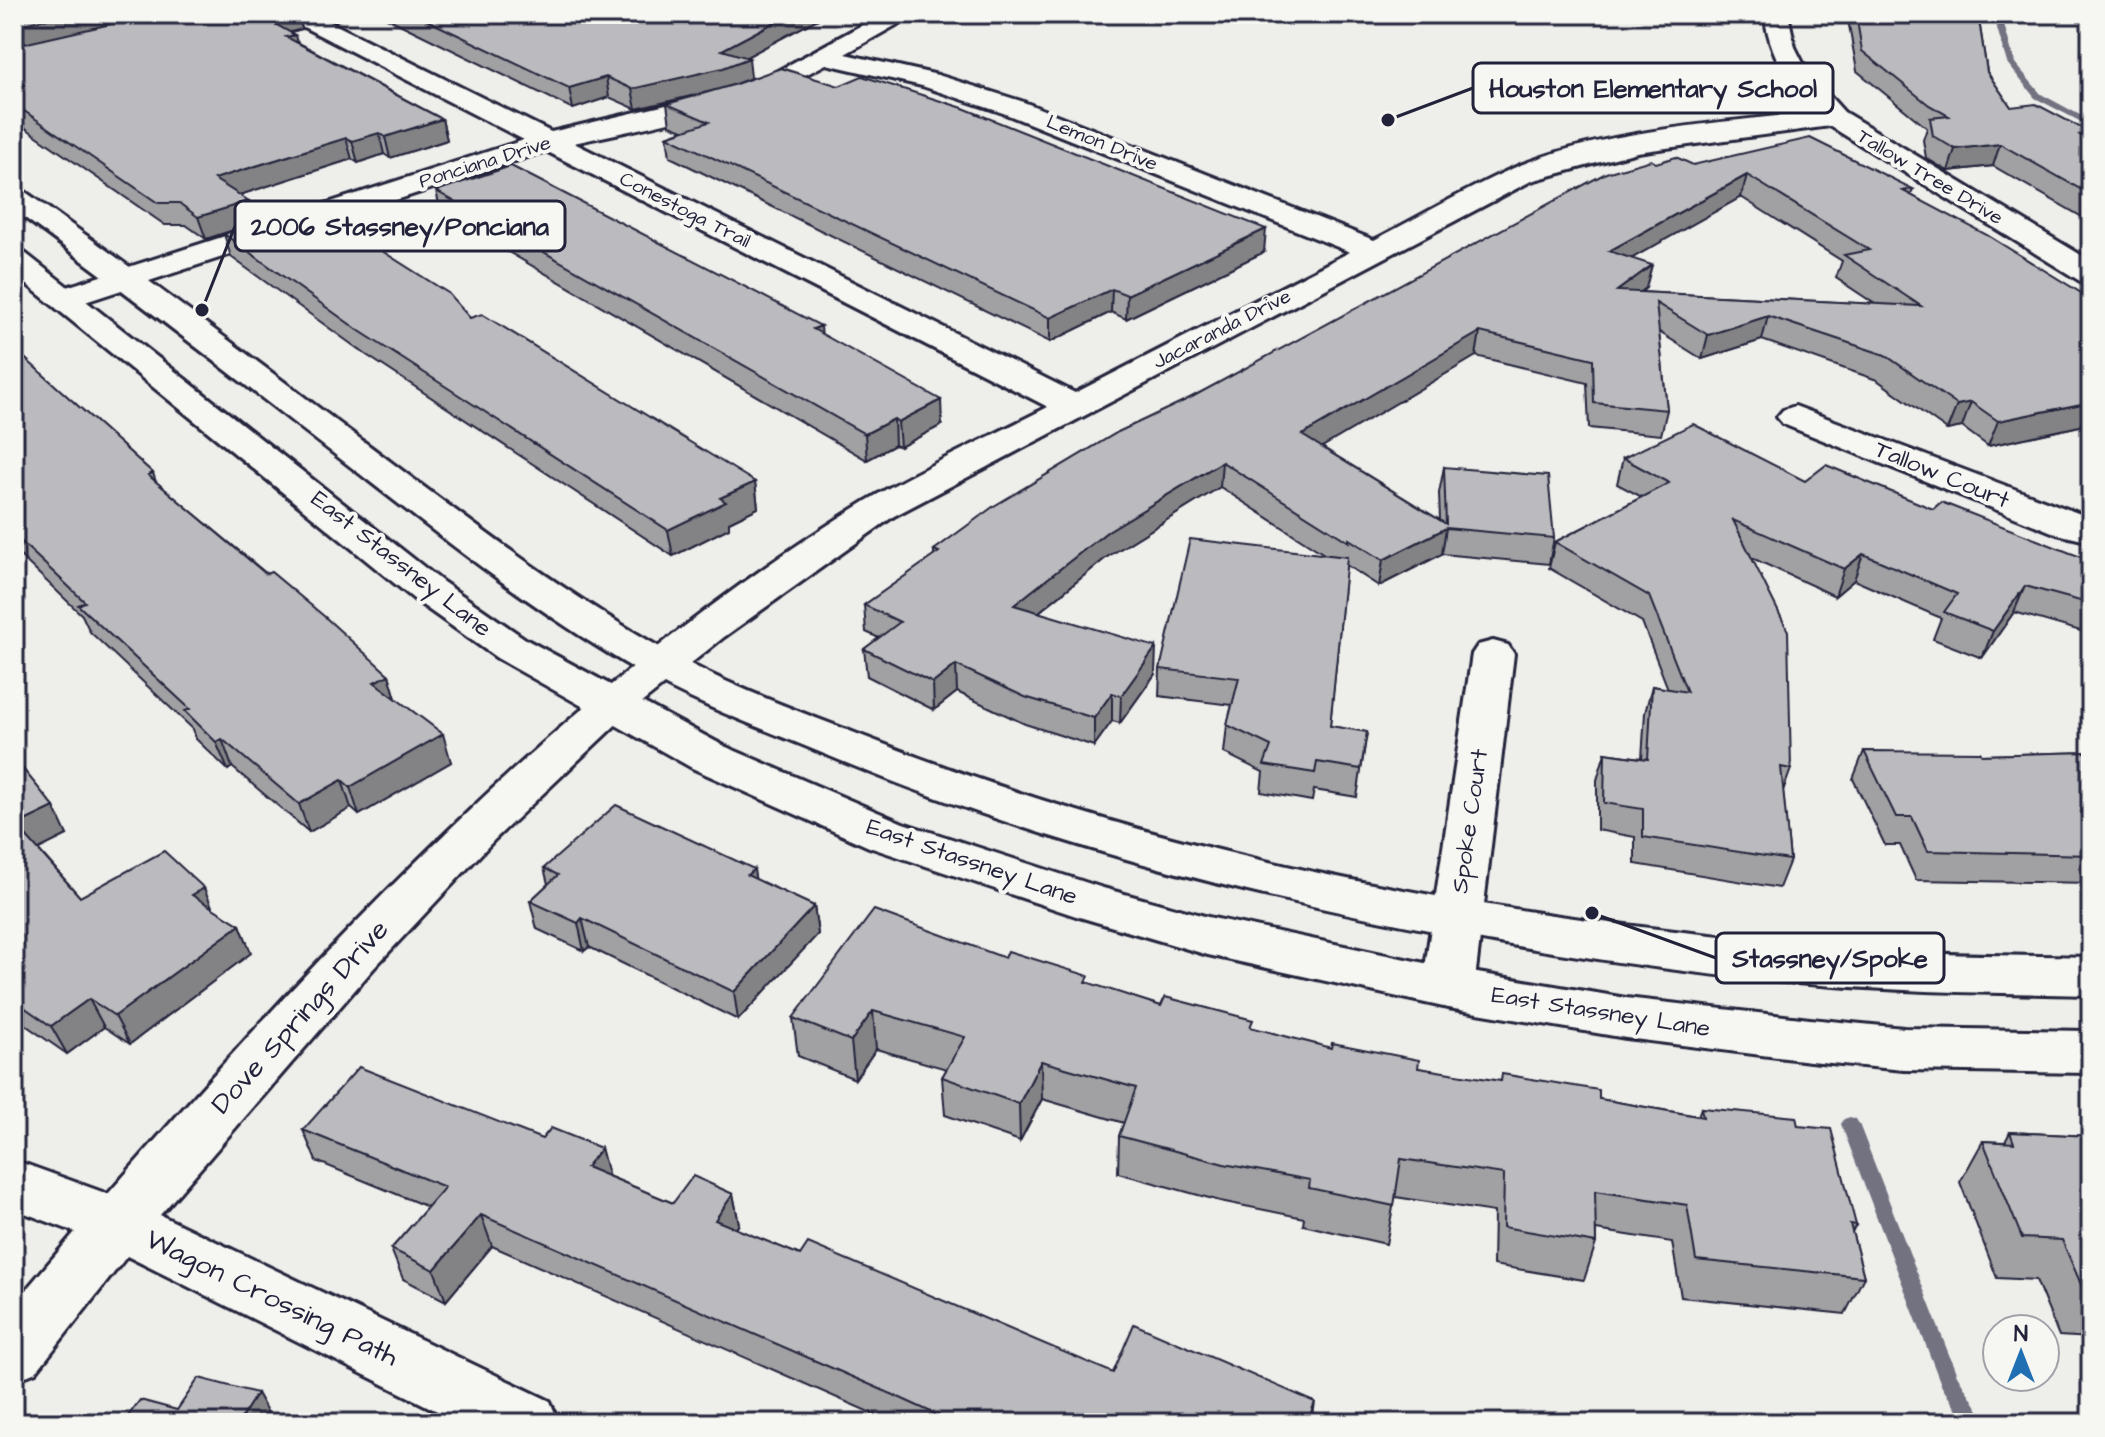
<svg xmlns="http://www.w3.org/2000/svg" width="2105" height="1437" viewBox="0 0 2105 1437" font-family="'Architects Daughter',sans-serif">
<rect width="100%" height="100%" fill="#eeeeeb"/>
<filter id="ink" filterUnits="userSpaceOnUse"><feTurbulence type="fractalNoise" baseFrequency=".0125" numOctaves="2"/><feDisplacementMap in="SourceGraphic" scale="16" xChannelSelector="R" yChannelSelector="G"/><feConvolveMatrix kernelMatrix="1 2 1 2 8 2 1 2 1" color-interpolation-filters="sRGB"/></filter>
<g filter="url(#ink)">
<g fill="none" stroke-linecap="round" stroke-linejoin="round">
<g fill="#727281" fill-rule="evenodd">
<polygon points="1993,14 2001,14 2015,63 2041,94 2091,121 2091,127 2035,98 2007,63"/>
<polygon points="1850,1117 1856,1119 1859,1124 1957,1375 1987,1423 1965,1423 1942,1387 1841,1124 1844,1119"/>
</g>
<defs>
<g id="minor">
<path d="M284,14h30l237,118 175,-41 48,-18 108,-59h29l-4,5 -62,35 93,21 83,26 353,139c45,-23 89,-49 135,-70 89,-40 210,-47 306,-58 -28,-29 -45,-57 -51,-98h24l7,33 12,24 37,41 247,149v22l-11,-2 -250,-155 -193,26 -106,29 -637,335 -170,121 -99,79 -130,123 -122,130 -213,246 390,186 9,22h-98l-334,-167 -91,116 -22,9v-77l61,-72 -61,-23v-49l94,34c226,-259 463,-512 758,-693 58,-35 122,-63 182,-94l-502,-256 -470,154 -11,3 -11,-3 -5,-7 5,-7 470,-151 -236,-121zM826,64l96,22 81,27 347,139 -275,141 -501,-250c87,-19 174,-35 252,-79z"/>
<polygon points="1795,406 2091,518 2091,542 2057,534 1783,424 1777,417 1783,410"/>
<polygon points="1493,641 1508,645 1514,654 1474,988 1466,1002 1448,1008 1430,1002 1422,988 1472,654 1478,645"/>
</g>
<g id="major">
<path d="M14,188l10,3c118,83 232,170 347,256 97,73 193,147 299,206 62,35 132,59 198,85 322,128 663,186 1007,212 72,6 144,5 216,7v38c-69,-2 -137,-2 -206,-6 -129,-6 -259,-24 -386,-46 -228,-40 -446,-95 -660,-183 -66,-28 -137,-52 -199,-88 -103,-59 -195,-132 -289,-205 -112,-87 -223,-174 -337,-257z"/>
<polygon points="14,250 25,253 443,582 527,640 724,746 903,823 1103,888 1208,917 1448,968 1626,998 1810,1019 1904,1028 2091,1031 2091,1073 1904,1070 1810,1061 1626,1038 1448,1008 1208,955 1076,916 869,847 692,768 497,658 415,600 14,274"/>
</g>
</defs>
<use href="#minor" stroke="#22223b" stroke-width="6"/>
<use href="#major" stroke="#22223b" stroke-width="6"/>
<use href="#minor" fill="#f6f6f2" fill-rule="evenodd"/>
<use href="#major" fill="#f6f6f2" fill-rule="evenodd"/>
</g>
<g fill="#a1a1a4" stroke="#22223b" stroke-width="2" fill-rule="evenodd">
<polygon points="14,14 298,14 302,29 290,32 297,42 442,119 447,140 390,158 384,154 358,163 352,159 239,195 255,223 206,239 186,225 165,225 14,120"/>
<polygon points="320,14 362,14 335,21"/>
<polygon points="379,14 827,14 746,57 751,78 1264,252 1126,319 1111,312 1050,342 670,157 667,136 683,130 670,125 667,104 713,91 636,109 609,97 573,109"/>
<polygon points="1847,14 1978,14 1987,72 2011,107 2091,140 2091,222 1993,166 1948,171 1926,158 1923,140 1927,128 1857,71"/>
<path d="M1656,163l37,2 220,24 -2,6 180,104v135l-11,-8 -92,20 -26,-19 -15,3 -70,-50 -115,-40 -60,19 -43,-27 8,78 -6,25 -72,-7 -2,-45 -111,-27 -154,91 118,73 -1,-27 5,-26 110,71 -5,26 -107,-10 -63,32 -33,-21 -16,161 37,6 -10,65 -43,-7 -2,11 -51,-9 2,-20 -39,-19 3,-28 5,-20 -73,-9 1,-27 164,-115 -104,-67 -113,70 -69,56 117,61 -35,49 -8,-2 -18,25 -69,-22 -68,-32 -23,18 -67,-34 -3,-27 15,-11 -13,-6 -2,-27 70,-49v-6l258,-153zM1741,197l101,64 -6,17 39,26 -234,-12 5,-4 -14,-30z"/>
<polygon points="436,191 821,334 942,425 900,447 895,445 867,460 441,213"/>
<polygon points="224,234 302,235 470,318 755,482 758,508 729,522 729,528 673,556 365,354 231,257"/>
<polygon points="14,346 21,352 23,357 153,473 156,482 389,675 396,699 451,762 359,815 351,808 309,832 232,767 228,770 196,739 193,729 90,632 82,615 14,550"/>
<polygon points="1623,458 1805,481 1933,509 2078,556 2091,559 2091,634 2014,612 1982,658 1933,639 1941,618 1854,580 1835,596 1752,558 1791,769 1783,791 1790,860 1779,888 1635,864 1635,837 1597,830 1597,780 1605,753 1642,758 1645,713 1652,686 1668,689 1642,622 1549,568 1555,542 1642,497 1617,484"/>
<polygon points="1864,751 1982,755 2091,752 2091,883 1916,880 1900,845 1885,845 1853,779"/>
<polygon points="14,758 67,835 38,849 80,897 212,908 240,925 251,953 130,1044 104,1027 67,1054 14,1017"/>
<polygon points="544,868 755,879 814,906 818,934 738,1020 589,947 584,951 537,929 530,901 548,884"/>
<polygon points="1005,958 1161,1006 1331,1048 1418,1068 1698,1116 1701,1108 1798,1126 1856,1225 1852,1232 1864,1277 1845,1314 1681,1297 1672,1242 1596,1230 1596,1243 1584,1280 1493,1265 1494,1212 1395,1197 1386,1244 1303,1225 1304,1218 1220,1201 1118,1173 1119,1136 1124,1123 1042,1099 1020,1141 945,1115 942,1077 947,1069 876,1049 855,1079 798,1056 793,1018"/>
<polygon points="303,1130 542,1139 601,1148 608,1176 673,1203 733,1194 739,1224 736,1229 800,1255 1113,1373 1312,1423 894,1423 492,1246 446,1301 403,1279 391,1249 428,1207 316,1161"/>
<polygon points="2010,1132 2091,1136 2091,1338 2059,1336 2036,1280 1997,1278 1960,1182 1983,1141 2005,1142"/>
</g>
<g fill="#838386" stroke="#22223b" stroke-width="2">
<polygon points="67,14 157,14 14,47 14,26"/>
<polygon points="282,14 298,14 302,29 269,38 264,18"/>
<polygon points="333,14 362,14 335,21"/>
<polygon points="790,14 827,14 735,63 749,58 751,78 725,88 636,109 632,89 722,50"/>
<polygon points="295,35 300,54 286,37"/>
<polygon points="606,77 609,97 573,109 569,88"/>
<polygon points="442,119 447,140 390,158 385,137"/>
<polygon points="379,133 384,154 358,163 352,141"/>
<polygon points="2091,134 2091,137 2084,155 2080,135"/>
<polygon points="346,138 352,159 221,201 214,179"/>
<polygon points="2000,144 1993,166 1948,171 1955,149"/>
<polygon points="1747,175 1741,197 1604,274 1609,251"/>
<polygon points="249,201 255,223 206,239 198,217"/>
<polygon points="1266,229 1264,252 1126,319 1127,295"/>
<polygon points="1652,265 1646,288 1612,314 1617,291"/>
<polygon points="1112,289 1111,312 1050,342 1050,318"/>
<polygon points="1768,316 1762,340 1702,359 1708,335"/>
<polygon points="821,326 823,350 813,329"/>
<polygon points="1480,332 1476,356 1300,460 1302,435"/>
<polygon points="941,400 942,425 900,447 898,422"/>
<polygon points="1971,402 1962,427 1947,430 1957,405"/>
<polygon points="2091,402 2080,426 1988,446 1998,421"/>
<polygon points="894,419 895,445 867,460 865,434"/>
<polygon points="1222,462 1220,487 1107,557 1014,632 1014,605 1108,531"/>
<polygon points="755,482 758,508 729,522 729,528 673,556 668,530 720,498"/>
<polygon points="1446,528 1442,554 1379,586 1383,560"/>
<polygon points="1863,554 1854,580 1835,596 1844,569"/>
<polygon points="2025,586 2014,612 1982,658 1993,631"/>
<polygon points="1156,647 1155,674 1120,723 1121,696"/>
<polygon points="956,665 957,692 934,710 933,683"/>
<polygon points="389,675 397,702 374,682"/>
<polygon points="1112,693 1112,721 1094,746 1094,718"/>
<polygon points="443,734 451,762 359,815 350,787"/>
<polygon points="222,739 232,767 228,770 216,742"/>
<polygon points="342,780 351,808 309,832 299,804"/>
<polygon points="54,807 67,835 31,853 16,825"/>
<polygon points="754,869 758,897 747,875"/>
<polygon points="204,888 216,916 192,895"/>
<polygon points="814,906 818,934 738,1020 734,992"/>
<polygon points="582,918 589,947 584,951 578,923"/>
<polygon points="240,925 251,953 130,1044 115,1016"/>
<polygon points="89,999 104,1027 67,1054 51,1026"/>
<polygon points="873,1011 876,1049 855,1079 851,1041"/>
<polygon points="1041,1061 1042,1099 1020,1141 1019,1104"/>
<polygon points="601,1148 609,1178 586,1167"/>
<polygon points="733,1194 739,1224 721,1250 715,1220"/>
<polygon points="481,1215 492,1246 446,1301 434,1270"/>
<polygon points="257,1393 272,1420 271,1423 238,1423"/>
<polygon points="1315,1402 1312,1423 1307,1423"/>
</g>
<g fill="#bbbbbf" stroke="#22223b" stroke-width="2" fill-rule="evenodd">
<polygon points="14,14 67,14 14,26"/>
<polygon points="155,14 282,14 264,18 295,35 286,37 442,119 385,137 379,133 352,141 346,138 214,179 249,201 198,217 179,203 158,203 14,104 14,46"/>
<polygon points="414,14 790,14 722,50 749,58 723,68 632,89 606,77 569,88"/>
<polygon points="1856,14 1978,14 1987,72 2011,107 2036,104 2091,133 2080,135 2091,140 2091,195 2000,144 1955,149 1933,136 1930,118 1949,116 1929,105 1862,51"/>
<polygon points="781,68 839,86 862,76 963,108 1266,229 1127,295 1112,289 1050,318 667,136 709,122 667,104 733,85"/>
<path d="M1810,138l103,51 -10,2 84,44 104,64v103l-93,19 -27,-19 -14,3 -72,-50 -117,-39 -60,19 -52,-32 11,107 -73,-7 -1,-44 -113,-27 -178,103 144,89 -2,-57 104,9 6,62 -108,-10 -63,32 -34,-21v3l-127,-80 -114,69 -94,74 142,42 -35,49 -9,-3 -18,25 -69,-21 -69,-32 -23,18 -69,-34 36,-27 -36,-17 75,-53 -5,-2 60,-44 124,-74 74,-35 414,-224 45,-13 5,3 20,-6 17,8zM1747,175l122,75 -25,5 77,51 -304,-15 35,-26 -43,-14z"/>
<polygon points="511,166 821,326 813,329 941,400 898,422 894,419 865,434 436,191"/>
<polygon points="275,218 302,235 338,223 448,293 470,318 482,314 755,482 720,498 726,502 668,530 358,330 224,234"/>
<polygon points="14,346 21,352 19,353 153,473 148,475 266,574 271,572 325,617 389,675 374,682 443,734 350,787 342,780 299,804 222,739 216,742 185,711 190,709 78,605 85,602 14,535"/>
<polygon points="1693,424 1805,481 1826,465 1933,509 1941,502 2078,556 2091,559 2091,604 2025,586 1993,631 1944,612 1957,594 1863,554 1844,569 1733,520 1788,631 1791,769 1781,767 1790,860 1643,837 1643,809 1604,803 1605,753 1648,759 1652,686 1687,692 1649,596 1555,542 1669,483 1623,458"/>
<polygon points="1190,539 1347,557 1330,726 1367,732 1361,769 1317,762 1315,773 1264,765 1271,746 1227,725 1239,678 1160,669"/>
<polygon points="1864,751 1980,752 1982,755 2091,752 2091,855 1928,851 1912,817 1896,817"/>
<polygon points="14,758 54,807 16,825 80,897 164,851 204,888 192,895 240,925 115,1016 89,999 51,1026 14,1000"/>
<polygon points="616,805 754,869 747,875 814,906 734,992 582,918 578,923 530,901 558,875 544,868"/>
<polygon points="874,910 1005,958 1008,951 1089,976 1086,982 1161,1006 1165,997 1253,1020 1250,1027 1331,1048 1332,1043 1419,1060 1418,1068 1501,1081 1502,1074 1599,1090 1599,1099 1703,1117 1701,1108 1796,1117 1798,1126 1831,1129 1856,1225 1850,1224 1864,1277 1696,1260 1687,1205 1595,1191 1596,1243 1503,1227 1504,1174 1401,1159 1394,1206 1309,1188 1310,1180 1224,1164 1119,1136 1136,1088 1041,1061 1019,1104 942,1077 965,1037 873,1011 851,1041 793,1018"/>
<polygon points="359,1067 542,1139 551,1128 601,1148 586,1167 673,1203 693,1176 733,1194 715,1220 800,1255 808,1243 1113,1373 1134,1324 1315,1402 1307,1423 955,1423 896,1396 481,1215 434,1270 391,1249 445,1187 303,1130"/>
<polygon points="2010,1132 2091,1136 2091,1296 2086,1296 2062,1240 2022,1238 1983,1141 2014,1143"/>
<polygon points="199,1378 257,1393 238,1423 123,1423 140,1400 177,1410"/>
</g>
</g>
<g text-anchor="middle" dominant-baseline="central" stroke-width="8" stroke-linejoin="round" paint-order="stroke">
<g font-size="20" fill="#22223b" stroke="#f6f6f2">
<text transform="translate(1102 143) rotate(22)">Lemon Drive</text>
<text transform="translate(485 162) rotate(-17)">Ponciana Drive</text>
<text transform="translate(1930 177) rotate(31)">Tallow Tree Drive</text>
<text transform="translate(685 210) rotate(27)">Conestoga Trail</text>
<text transform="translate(1222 329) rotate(-27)">Jacaranda Drive</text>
</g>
<g font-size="24" fill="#22223b" stroke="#f6f6f2">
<text transform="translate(1942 475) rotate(22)">Tallow Court</text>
<text transform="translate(401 564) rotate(38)">East Stassney Lane</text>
<text transform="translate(1470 821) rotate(-82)">Spoke Court</text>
<text transform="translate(972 862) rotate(19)">East Stassney Lane</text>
<text transform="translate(1601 1012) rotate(9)">East Stassney Lane</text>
</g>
<g font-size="28" fill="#22223b" stroke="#f6f6f2">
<text transform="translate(300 1017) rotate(-48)">Dove Springs Drive</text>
<text transform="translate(272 1298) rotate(26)">Wagon Crossing Path</text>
</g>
</g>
<path fill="none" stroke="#22223b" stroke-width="3" d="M1388 120L1473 88M202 310L235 226M1592 913L1716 958"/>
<g fill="#22223b" stroke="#f6f6f2" stroke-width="3">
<circle cx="1388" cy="120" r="8"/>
<circle cx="202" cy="310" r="8"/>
<circle cx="1592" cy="913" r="8"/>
</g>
<g fill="#f6f6f2" stroke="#22223b" stroke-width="3">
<rect x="1473" y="63" width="360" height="50" rx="8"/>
<rect x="235" y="201" width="330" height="50" rx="8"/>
<rect x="1716" y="933" width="228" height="50" rx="8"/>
</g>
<g font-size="26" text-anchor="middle" font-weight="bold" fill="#22223b">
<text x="1653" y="97">Houston Elementary School</text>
<text x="400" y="235">2006 Stassney/Ponciana</text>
<text x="1830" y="967">Stassney/Spoke</text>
</g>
<rect width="2105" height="1437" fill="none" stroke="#f6f6f2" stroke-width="48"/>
<rect x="24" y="24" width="2057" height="1389" fill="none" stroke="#22223b" stroke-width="3" filter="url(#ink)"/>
<g transform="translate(2021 1353)"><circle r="38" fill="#f6f6f2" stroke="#a1a1a9" stroke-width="2"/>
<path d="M0-6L14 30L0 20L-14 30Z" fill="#1f6fb2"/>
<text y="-12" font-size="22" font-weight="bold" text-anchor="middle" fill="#22223b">N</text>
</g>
</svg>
